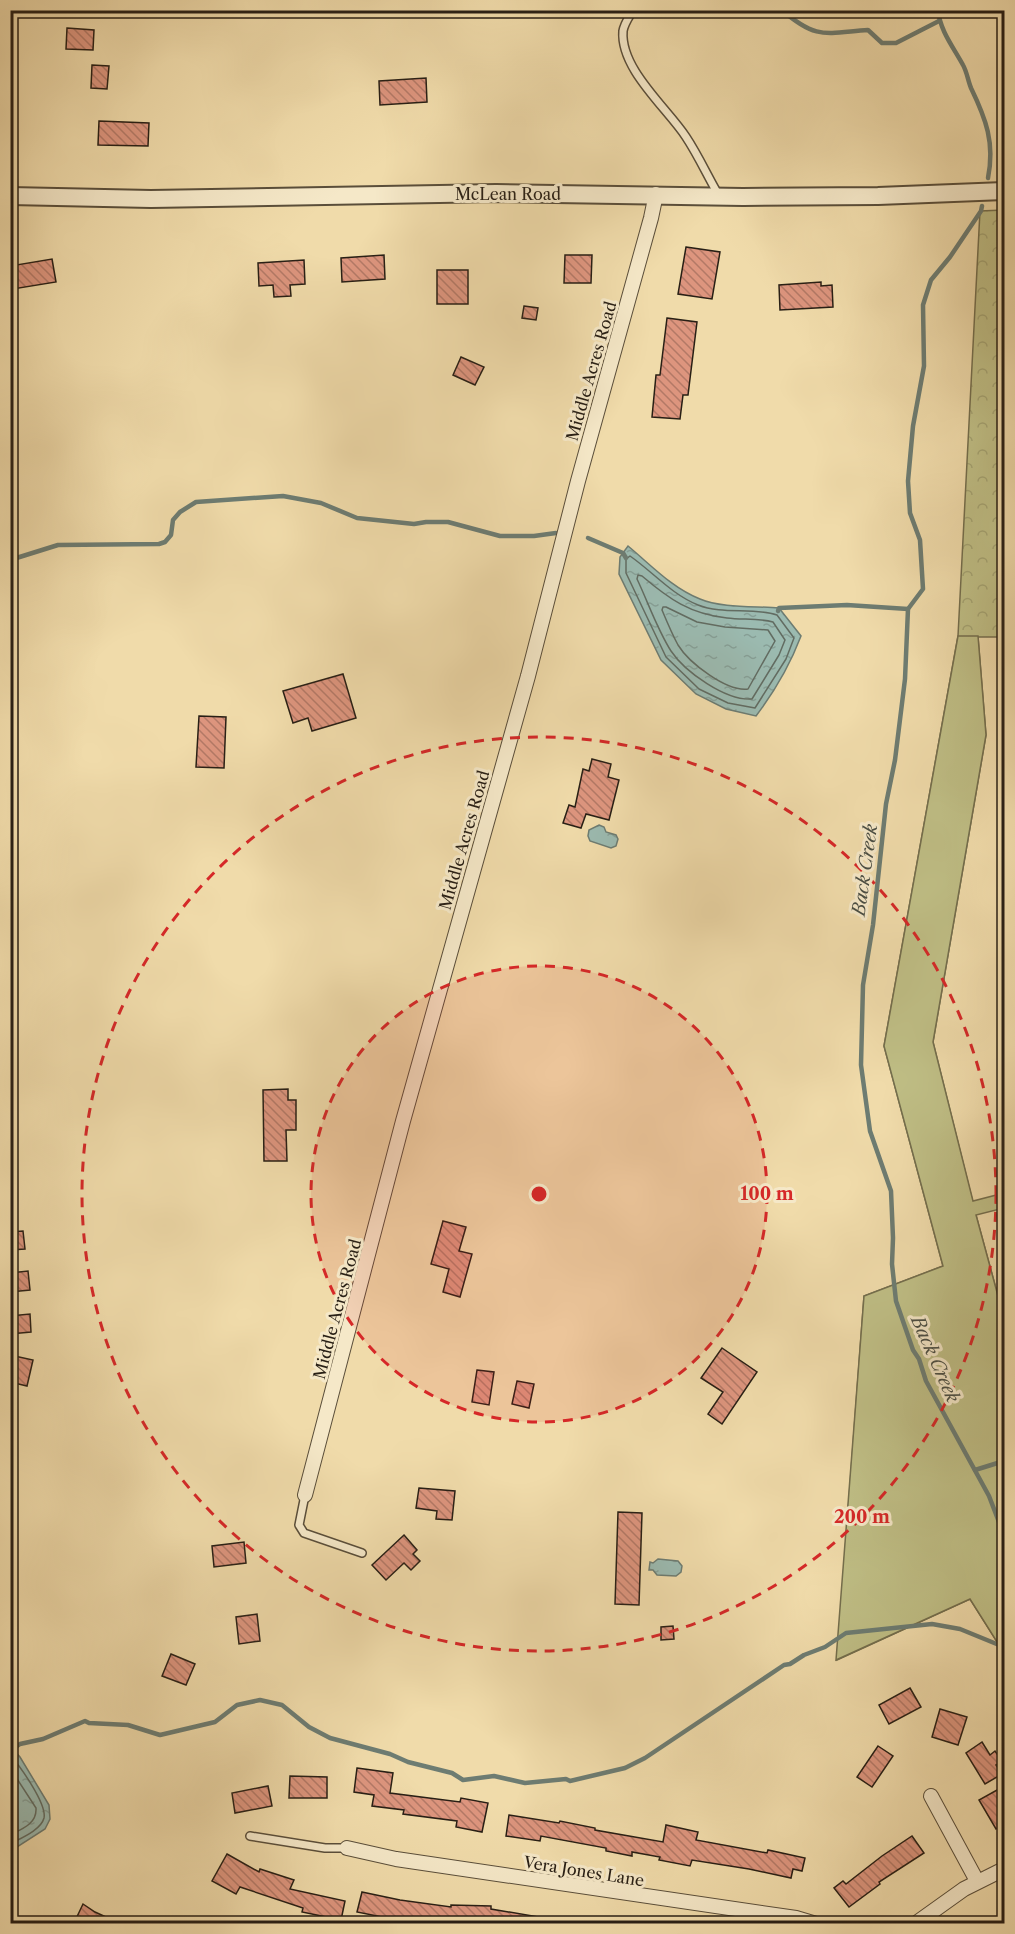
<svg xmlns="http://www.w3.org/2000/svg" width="1015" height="1934" viewBox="0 0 1015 1934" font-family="'Libre Caslon Text',serif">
<defs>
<pattern id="forest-crowns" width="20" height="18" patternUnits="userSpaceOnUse" patternTransform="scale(1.5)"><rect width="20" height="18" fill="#bfbe85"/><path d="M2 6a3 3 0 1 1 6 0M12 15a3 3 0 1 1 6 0" fill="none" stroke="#a4a372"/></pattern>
<pattern id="water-ripples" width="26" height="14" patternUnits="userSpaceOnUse" patternTransform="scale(1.5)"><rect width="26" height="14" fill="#9bbab0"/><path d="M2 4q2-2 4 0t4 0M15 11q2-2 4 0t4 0" fill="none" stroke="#869f96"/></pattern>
<pattern id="building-back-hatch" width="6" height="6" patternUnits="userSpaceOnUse" patternTransform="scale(1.5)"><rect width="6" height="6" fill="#dd957e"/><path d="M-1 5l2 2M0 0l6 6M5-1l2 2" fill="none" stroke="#b37966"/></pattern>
</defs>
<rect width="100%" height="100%" fill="#f0dbaa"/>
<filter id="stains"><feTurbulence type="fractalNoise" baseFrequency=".00333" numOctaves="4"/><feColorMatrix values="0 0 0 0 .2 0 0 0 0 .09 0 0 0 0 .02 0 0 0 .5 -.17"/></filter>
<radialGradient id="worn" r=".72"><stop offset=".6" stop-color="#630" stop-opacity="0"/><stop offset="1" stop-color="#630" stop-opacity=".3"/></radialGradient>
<polygon fill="url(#forest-crowns)" stroke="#746e4d" stroke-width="1.5" points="1004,210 1004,637 978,637 986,735 933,1042 976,1215 1004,1318 1004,1653 970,1599 837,1660 864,1296 943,1266 884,1046 958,636 980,211"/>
<polygon fill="#bfbe85" stroke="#746e4d" stroke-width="1.5" points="958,636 978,636 986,735 933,1042 973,1201 1004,1193 1004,1208 976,1215 1004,1318 1004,1653 970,1599 836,1660 864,1296 943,1266 884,1046"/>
<g fill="url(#water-ripples)" stroke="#6d7c72" stroke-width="1.5">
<path d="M628,546c23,19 44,42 72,53 21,9 56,7 79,9l22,28c-11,29 -26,55 -45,80l-30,-7 -30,-15 -35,-34 -42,-86 1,-17z"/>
<polygon points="599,825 604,827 606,832 616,835 618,839 616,846 611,848 590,841 588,836 589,830"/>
<polygon points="658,1559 678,1561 682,1566 681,1572 676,1576 657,1575 653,1570 649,1570 650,1562 653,1563"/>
<polygon points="10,1746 20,1757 49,1805 50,1819 45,1829 11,1851"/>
</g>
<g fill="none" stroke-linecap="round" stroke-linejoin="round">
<g stroke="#626c62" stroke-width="1.5">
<path d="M630,556c23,16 41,38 68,49 25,10 54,2 79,10l17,23 -8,21 -31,49 -27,-5 -29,-14 -33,-32 -40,-84v-14z"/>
<path d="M638,575l4,1c27,23 48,38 85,42 15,2 31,0 46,4l12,18 -6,15 -27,44c-26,2 -67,-27 -81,-48 -14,-22 -23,-49 -34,-72z"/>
<path d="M663,607h3l31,15 28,5 43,3 7,11 -27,48c-21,3 -59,-26 -70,-44 -6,-11 -11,-23 -16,-35z"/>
<path d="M10,1755c10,11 37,49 34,63 -3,12 -23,20 -34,26"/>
<path d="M10,1768l26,40c1,16 -14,21 -26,27"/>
</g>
<g stroke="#6d7c72" stroke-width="4.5">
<path d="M782,10c34,30 44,23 86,20l14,13h14l43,-22"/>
<path d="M938,10c2,21 16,38 25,55 4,7 5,16 8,23 15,31 24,55 17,90"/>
<polyline points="982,206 981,211 950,257 931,280 923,305 924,366 913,426 908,481 910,513 920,540 923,589 908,609 905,679 895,760 886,804 873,925 863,985 861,1065 870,1131 891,1191 893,1238 892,1264 896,1301 913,1350 919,1359 926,1381 989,1496 1004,1535"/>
<polyline points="588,538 623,553 626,558"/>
<polyline points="10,560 58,545 159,544 165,542 171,535 173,520 180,512 196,502 283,496 321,503 357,518 414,524 426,522 448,522 500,536 534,536 556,533"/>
<polyline points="778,611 779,608 847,605 908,609"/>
<polyline points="975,1470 1004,1461"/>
<polyline points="10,1751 20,1744 43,1739 85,1721 89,1723 128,1725 160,1735 215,1722 237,1705 260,1700 282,1705 309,1727 330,1738 390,1754 408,1762 452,1773 463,1780 494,1776 525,1783 566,1779 570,1781 625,1768 645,1758 784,1665 790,1664 804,1655 825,1647 846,1633 932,1624 960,1629 1004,1647"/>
</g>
</g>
<g fill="url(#building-back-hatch)" stroke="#281f15" stroke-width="1.5">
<polygon points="67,28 94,30 93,50 66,49"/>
<polygon points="92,65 109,66 107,89 91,88"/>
<polygon points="426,78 427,102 380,105 379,81"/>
<polygon points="99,121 149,123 148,146 98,145"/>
<polygon points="686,247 720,252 712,299 678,294"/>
<polygon points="384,255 385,279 342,282 341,258"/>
<polygon points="565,255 592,255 591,283 564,283"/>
<polygon points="52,259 56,282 13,289 10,266"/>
<polygon points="304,260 305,284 290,285 291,296 274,297 273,285 259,286 258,263"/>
<rect x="437" y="270" width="31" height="34"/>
<polygon points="821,282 821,286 832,285 833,307 780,310 779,285"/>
<polygon points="524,306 538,308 536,320 522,318"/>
<polygon points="667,318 697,322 688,395 683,395 680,419 652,417 656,375 660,375"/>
<polygon points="461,357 484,367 475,385 453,375"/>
<polygon points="343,674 356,718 312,731 308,718 293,723 283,691"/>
<polygon points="199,716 226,717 224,768 196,767"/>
<polygon points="592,759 611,764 608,777 619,780 609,820 586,814 581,828 563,823 569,805 575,807 583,769 589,771"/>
<polygon points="288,1089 288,1100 296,1100 296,1130 286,1130 287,1161 264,1161 263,1090"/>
<polygon points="443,1221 466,1227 459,1251 472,1254 460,1297 443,1292 449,1269 431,1264"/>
<polygon points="23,1231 25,1249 10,1250 10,1232"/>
<polygon points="28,1271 30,1290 10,1292 10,1273"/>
<polygon points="30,1314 31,1332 10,1334 10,1316"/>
<polygon points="722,1348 757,1372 722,1424 708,1414 723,1392 701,1378"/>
<polygon points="10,1355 33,1360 27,1386 10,1382"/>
<polygon points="477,1370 494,1372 489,1405 472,1402"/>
<polygon points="517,1381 534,1384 529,1408 512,1404"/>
<polygon points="419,1488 455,1491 452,1520 436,1519 437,1511 416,1508"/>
<polygon points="618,1512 642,1513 639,1605 615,1604"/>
<polygon points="404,1535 417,1550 413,1554 420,1561 411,1570 404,1563 386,1580 372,1565"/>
<polygon points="244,1542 246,1563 214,1567 212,1546"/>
<polygon points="257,1614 260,1641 239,1644 236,1617"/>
<polygon points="673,1626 674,1639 661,1640 661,1627"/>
<polygon points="171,1654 195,1664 186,1685 162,1676"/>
<polygon points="910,1688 921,1707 889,1724 879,1705"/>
<polygon points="940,1709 967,1717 958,1745 932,1737"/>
<polygon points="982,1742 990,1755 995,1751 1002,1761 996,1765 1002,1774 985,1784 966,1753"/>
<polygon points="878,1746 893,1756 872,1787 857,1777"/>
<polygon points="357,1768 393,1773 390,1793 460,1802 461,1798 488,1803 482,1832 456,1827 457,1821 403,1814 404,1810 372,1806 374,1795 354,1792"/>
<polygon points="290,1776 327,1777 327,1798 289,1798"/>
<polygon points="268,1786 272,1806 235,1813 232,1793"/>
<polygon points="997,1790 1005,1802 1005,1824 996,1829 979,1800"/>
<polygon points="509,1815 559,1823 560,1821 595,1828 595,1830 663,1842 666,1825 698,1832 696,1840 767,1853 768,1850 805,1858 802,1871 793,1869 791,1878 749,1869 692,1860 690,1866 659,1860 660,1857 632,1852 632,1856 606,1851 606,1848 541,1836 540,1841 506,1836"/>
<polygon points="912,1836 924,1853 879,1882 880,1884 849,1907 834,1888 843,1881 846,1884 882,1856"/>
<polygon points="227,1854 259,1872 260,1869 294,1880 290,1889 345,1901 341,1920 302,1912 303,1908 240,1887 236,1894 212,1881"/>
<polygon points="362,1892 400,1900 451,1907 451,1905 491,1906 491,1909 539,1917 538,1923 425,1923 387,1918 357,1912"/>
<polygon points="83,1904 95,1912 119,1923 74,1923"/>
</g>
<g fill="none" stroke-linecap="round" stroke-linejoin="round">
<defs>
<g id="service">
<path d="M633,10c-4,7 -9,14 -10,21 -3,38 44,77 63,106 12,18 21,38 32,57"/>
<polyline points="305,1495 299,1525 304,1533 362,1553"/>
<polyline points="250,1836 325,1848 347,1848"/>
</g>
<g id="minor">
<polyline points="305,1495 403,1121 528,676 578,481 651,218 656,194"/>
<polyline points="931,1796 977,1881"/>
<polyline points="347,1848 396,1859 796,1918 816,1924"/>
<polyline points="915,1924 964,1889 1004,1869"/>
</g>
<polyline id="tertiary" points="10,196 151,199 496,193 743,197 878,196 1004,191"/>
</defs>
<use href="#service" stroke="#5a4e3a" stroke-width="10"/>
<use href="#minor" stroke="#5a4e3a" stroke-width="16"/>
<use href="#tertiary" stroke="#5a4e3a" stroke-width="20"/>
<use href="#service" stroke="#f5e8c8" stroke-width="7"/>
<use href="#minor" stroke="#f5e8c8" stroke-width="14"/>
<use href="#tertiary" stroke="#f5e8c8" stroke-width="16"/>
</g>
<circle cx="539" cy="1194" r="228" fill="#d62828" fill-opacity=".12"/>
<g fill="none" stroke="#d62828" stroke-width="3" stroke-dasharray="10 8">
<circle cx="539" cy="1194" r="228"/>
<circle cx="539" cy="1194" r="457"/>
</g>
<g text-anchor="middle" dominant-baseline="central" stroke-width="6" stroke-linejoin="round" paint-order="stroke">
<g font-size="16" fill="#281f15" stroke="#f5e8c8">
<text x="508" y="194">McLean Road</text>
<text transform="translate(591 371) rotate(-74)">Middle Acres Road</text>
<text transform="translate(464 840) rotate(-74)">Middle Acres Road</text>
<text transform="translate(337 1309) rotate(-75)">Middle Acres Road</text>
<text transform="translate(584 1871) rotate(9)">Vera Jones Lane</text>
</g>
<g font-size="18" font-style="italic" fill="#4a4e44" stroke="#f5e8c8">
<text transform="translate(865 870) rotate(-82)">Back Creek</text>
<text transform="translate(935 1359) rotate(66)">Back Creek</text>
</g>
</g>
<circle cx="539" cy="1194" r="9" fill="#d62828" stroke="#f5e8c8" stroke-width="3"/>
<g font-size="18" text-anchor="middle" font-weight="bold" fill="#d62828" stroke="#f5e8c8" stroke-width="6" stroke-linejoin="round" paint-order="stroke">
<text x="767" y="1200">100 m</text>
<text x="862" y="1523">200 m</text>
</g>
<rect width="1015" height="1934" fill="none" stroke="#f0dbaa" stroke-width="36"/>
<rect x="12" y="12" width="991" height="1910" fill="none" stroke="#281f15" stroke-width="3"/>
<rect x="18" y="18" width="979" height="1898" fill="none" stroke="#281f15" stroke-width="1.5"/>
<rect width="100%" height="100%" filter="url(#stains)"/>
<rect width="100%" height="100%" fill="url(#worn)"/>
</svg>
